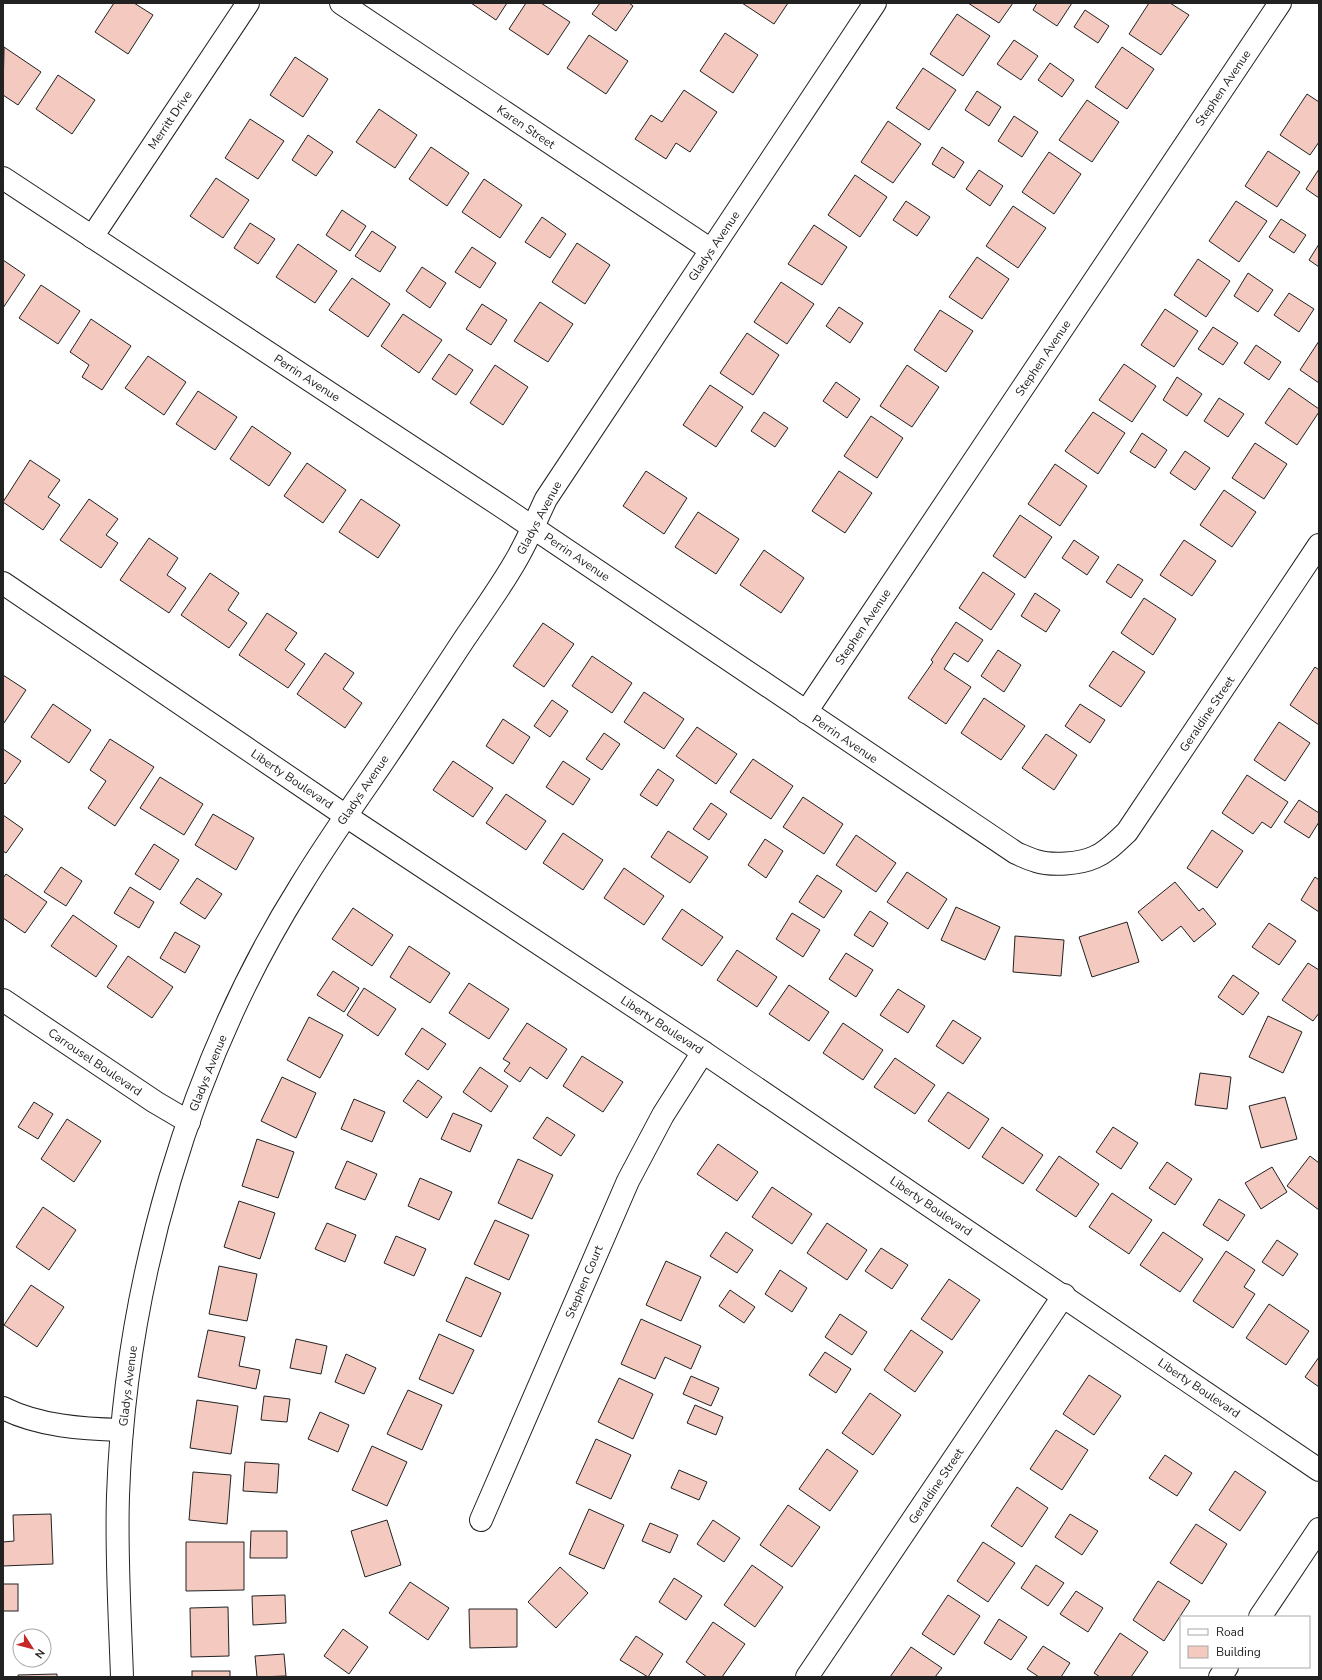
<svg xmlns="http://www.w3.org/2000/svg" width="1322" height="1680" viewBox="0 0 1322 1680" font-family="'Nunito Sans',sans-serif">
<rect width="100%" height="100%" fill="#fff"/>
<g fill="#f3c9c0" stroke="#222">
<polygon points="114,3 134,3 153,15 128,54 95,32"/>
<polygon points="471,3 507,3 496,20"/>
<polygon points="526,3 541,3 570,22 548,55 509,29"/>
<polygon points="600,3 629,3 633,6 616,31 592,14"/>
<polygon points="742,3 788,3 774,24"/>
<polygon points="968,3 1013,3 999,23"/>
<polygon points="1037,3 1072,3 1057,26 1033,10"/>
<polygon points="1149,3 1170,3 1189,15 1161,55 1129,34"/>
<polygon points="1085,10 1109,26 1098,43 1074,27"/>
<polygon points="957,14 990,36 963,76 930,54"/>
<polygon points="725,33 758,55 733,93 700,71"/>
<polygon points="589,35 628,61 606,94 567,68"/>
<polygon points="1014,40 1038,56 1021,80 997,64"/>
<polygon points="4,47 41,72 18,105 3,95"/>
<polygon points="1122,47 1154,69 1127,109 1095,87"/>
<polygon points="295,57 328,79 303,117 270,95"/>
<polygon points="1050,63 1074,80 1062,97 1038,80"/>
<polygon points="923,68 956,90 929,130 896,108"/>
<polygon points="58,75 95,100 72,134 36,109"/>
<polygon points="684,90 717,112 690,152 676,143 666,159 635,139 651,115 662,122"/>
<polygon points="977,91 1001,107 989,126 965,110"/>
<polygon points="1307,94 1319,102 1319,142 1310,155 1280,135"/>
<polygon points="1087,100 1119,122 1092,162 1059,140"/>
<polygon points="379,109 417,135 395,168 356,142"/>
<polygon points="1014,116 1038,132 1022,157 998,141"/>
<polygon points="250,119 284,141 258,179 225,158"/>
<polygon points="888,121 921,144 893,183 861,162"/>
<polygon points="308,135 333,152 316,176 292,160"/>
<polygon points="431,147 469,173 447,206 409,179"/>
<polygon points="942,147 964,162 954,178 932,164"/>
<polygon points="1268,151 1300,172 1277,207 1245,186"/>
<polygon points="1049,152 1081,174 1054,214 1022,192"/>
<polygon points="1319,169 1319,198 1306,189"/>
<polygon points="979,170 1003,186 990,206 966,189"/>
<polygon points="855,175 887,197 860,237 828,215"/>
<polygon points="216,178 249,200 223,238 190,216"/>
<polygon points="484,179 522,205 500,238 462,212"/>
<polygon points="906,201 930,217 917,236 893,220"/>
<polygon points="1236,201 1267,221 1239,262 1209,241"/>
<polygon points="1013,206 1046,228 1018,268 986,246"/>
<polygon points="342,210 366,226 350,251 326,235"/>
<polygon points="542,217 566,234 550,258 525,242"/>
<polygon points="1281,219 1306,235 1294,253 1269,237"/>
<polygon points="250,223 275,239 258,264 234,248"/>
<polygon points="814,225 847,247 822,285 788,264"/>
<polygon points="372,231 396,247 380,272 355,256"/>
<polygon points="577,243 610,265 585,304 552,282"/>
<polygon points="298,244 337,271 315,303 276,277"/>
<polygon points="1319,244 1319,267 1309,260"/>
<polygon points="472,247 496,263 480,288 455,272"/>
<polygon points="977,257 1009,279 982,319 949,297"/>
<polygon points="1198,259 1230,281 1206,317 1174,295"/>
<polygon points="3,260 25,275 3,308"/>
<polygon points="422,267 446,283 430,308 406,291"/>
<polygon points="1248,273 1273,290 1258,312 1234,296"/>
<polygon points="352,278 390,304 368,337 329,310"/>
<polygon points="781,282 814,304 787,344 754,322"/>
<polygon points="41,285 80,311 58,344 19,318"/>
<polygon points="1289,293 1314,309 1299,332 1274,315"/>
<polygon points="540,302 573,324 548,362 514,341"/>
<polygon points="482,304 507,320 491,345 466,329"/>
<polygon points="839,307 863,323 850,343 826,326"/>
<polygon points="1165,309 1198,331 1174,367 1141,345"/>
<polygon points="940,310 973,331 946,372 914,350"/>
<polygon points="403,314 442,340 419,373 381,346"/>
<polygon points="91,319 131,346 102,390 82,377 89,365 70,352"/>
<polygon points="1213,327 1238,343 1223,365 1198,349"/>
<polygon points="747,333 779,355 753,395 720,373"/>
<polygon points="1319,341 1319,383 1300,370"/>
<polygon points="1256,345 1281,362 1269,380 1244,363"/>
<polygon points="449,354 473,370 456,395 432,379"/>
<polygon points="148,356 186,382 164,415 125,388"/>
<polygon points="1124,364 1156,386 1132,422 1099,400"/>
<polygon points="495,365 528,387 503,425 470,403"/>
<polygon points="907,365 939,387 912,427 880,406"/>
<polygon points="1177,377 1202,394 1187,416 1163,400"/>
<polygon points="836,382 860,399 847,418 823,401"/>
<polygon points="710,385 743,407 716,447 683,425"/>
<polygon points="1289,388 1319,409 1319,412 1297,445 1265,423"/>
<polygon points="198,391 237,417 215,450 176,424"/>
<polygon points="1219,398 1244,414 1228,437 1204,421"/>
<polygon points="764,412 788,428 775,447 751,431"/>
<polygon points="1093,412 1125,433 1098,474 1065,451"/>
<polygon points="871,416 903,438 877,478 844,456"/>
<polygon points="252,426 291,453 269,486 230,459"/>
<polygon points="1142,433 1167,450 1155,468 1130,452"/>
<polygon points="1255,443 1287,464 1264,499 1232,478"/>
<polygon points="1185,451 1210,468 1195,490 1170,473"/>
<polygon points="30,460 60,480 48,497 60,505 43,530 3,502"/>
<polygon points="307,463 346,490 323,523 284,496"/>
<polygon points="1055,464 1087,486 1060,526 1028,504"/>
<polygon points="646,471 687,498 664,534 623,506"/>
<polygon points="839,471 872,493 845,533 812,511"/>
<polygon points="1224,490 1256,512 1232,547 1200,525"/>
<polygon points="89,499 118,519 106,535 118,543 101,568 60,540"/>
<polygon points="361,499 400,525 378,558 339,532"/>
<polygon points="698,512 739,539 716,574 675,547"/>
<polygon points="1020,515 1052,537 1025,578 993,556"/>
<polygon points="149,538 178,558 167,575 186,588 169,613 120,580"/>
<polygon points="1074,540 1099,557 1087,575 1062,558"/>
<polygon points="1184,540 1216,561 1192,596 1160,575"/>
<polygon points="764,550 804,578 781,613 740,585"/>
<polygon points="1118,564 1143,580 1131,598 1106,582"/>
<polygon points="983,572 1015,594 991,630 959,608"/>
<polygon points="210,573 239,593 228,610 247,623 229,648 181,615"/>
<polygon points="1035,593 1060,610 1046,632 1021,616"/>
<polygon points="1144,598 1176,619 1153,655 1121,633"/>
<polygon points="267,613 297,633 285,650 305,664 288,688 239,655"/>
<polygon points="956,622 983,640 968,662 954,653 944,669 971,687 946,724 908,698 933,662 931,660"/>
<polygon points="543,623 574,644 544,687 513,666"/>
<polygon points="998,650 1021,665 1004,692 981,676"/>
<polygon points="1113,651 1145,672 1121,707 1089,686"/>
<polygon points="325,653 354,673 343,689 362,703 345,728 297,694"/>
<polygon points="592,656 632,683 612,713 572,686"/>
<polygon points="1315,667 1319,670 1319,725 1290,705"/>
<polygon points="3,675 26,690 4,723 3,722"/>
<polygon points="644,692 684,719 664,749 624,722"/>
<polygon points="984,698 1025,726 1001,760 961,733"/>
<polygon points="552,700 568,711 550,737 534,726"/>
<polygon points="53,704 91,730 69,763 31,737"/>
<polygon points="1080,704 1105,720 1090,743 1065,726"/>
<polygon points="503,719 530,737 513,764 486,746"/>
<polygon points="1279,722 1310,743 1285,781 1254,760"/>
<polygon points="697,727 737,754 716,784 676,756"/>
<polygon points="604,733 620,744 602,770 586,759"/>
<polygon points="1046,734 1077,755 1054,790 1022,768"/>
<polygon points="110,739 154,767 115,826 88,808 106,781 90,770"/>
<polygon points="3,749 21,761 5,784 3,782"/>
<polygon points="753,759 793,786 771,819 730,792"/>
<polygon points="453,761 493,788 473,817 433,790"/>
<polygon points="563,761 590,779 573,805 546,787"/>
<polygon points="658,769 674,780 657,806 640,795"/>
<polygon points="1247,775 1288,802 1271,828 1262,822 1253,834 1222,813"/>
<polygon points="160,777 203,804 184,835 140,808"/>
<polygon points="506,794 546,821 526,850 486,823"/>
<polygon points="803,797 843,824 824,854 783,827"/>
<polygon points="1299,800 1319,813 1319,822 1309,838 1284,822"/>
<polygon points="711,803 727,814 709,840 693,829"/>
<polygon points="213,814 254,838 236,870 195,845"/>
<polygon points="3,815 23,829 6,853 3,851"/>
<polygon points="1212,830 1243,851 1217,888 1187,868"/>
<polygon points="668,831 708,857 690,883 651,857"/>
<polygon points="563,833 603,860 583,890 543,863"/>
<polygon points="856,835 896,863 876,892 836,865"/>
<polygon points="765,839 783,851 766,878 748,865"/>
<polygon points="154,844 179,860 160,890 135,874"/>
<polygon points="61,867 82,881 66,906 44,892"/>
<polygon points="624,868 664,896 644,925 604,898"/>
<polygon points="907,872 947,899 928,929 887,902"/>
<polygon points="6,874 47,902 25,933 3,918 3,878"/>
<polygon points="817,875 842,891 824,918 799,902"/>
<polygon points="1315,877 1319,880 1319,912 1301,900"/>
<polygon points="197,878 222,894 205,919 180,903"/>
<polygon points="1175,882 1199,911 1203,908 1216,924 1194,942 1181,926 1162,941 1138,912"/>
<polygon points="130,887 154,902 139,928 114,913"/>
<polygon points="956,907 1000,927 985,960 941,940"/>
<polygon points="353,908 393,935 372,966 332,939"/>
<polygon points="682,909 723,937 702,966 662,939"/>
<polygon points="870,911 888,923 873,947 854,935"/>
<polygon points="792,913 820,930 803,957 776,939"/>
<polygon points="73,915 117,946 96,977 51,946"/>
<polygon points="1127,922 1139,962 1092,977 1079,937"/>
<polygon points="1269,923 1296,941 1279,965 1252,947"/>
<polygon points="175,932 200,946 185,973 160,958"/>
<polygon points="1015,936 1064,940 1061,976 1013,972"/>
<polygon points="409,946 450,973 430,1003 390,977"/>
<polygon points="737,950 777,977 757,1007 717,980"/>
<polygon points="846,953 873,970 856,997 829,979"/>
<polygon points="128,956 173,987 152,1018 107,987"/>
<polygon points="1308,963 1319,970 1319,1013 1313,1021 1282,1000"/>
<polygon points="333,971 359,988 344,1012 317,995"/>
<polygon points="1233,975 1259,993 1243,1015 1218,997"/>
<polygon points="469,983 509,1009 489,1039 449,1013"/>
<polygon points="789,985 829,1012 809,1041 769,1014"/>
<polygon points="364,988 396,1009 378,1036 347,1015"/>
<polygon points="898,989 925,1006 908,1033 880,1015"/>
<polygon points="1268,1016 1302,1032 1283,1073 1249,1057"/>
<polygon points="309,1017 343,1035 320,1078 287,1060"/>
<polygon points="953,1020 981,1038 963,1064 936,1046"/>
<polygon points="527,1023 567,1049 547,1079 530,1067 520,1082 504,1071 510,1063 503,1059"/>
<polygon points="843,1023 883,1050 863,1080 823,1053"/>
<polygon points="422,1028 446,1044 428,1070 405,1054"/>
<polygon points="582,1056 623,1082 603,1112 563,1086"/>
<polygon points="895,1058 935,1085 915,1114 874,1087"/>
<polygon points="480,1067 508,1086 491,1112 463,1092"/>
<polygon points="1200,1073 1231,1077 1227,1109 1195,1105"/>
<polygon points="282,1077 316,1093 296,1138 261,1121"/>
<polygon points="418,1080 442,1097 427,1118 403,1101"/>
<polygon points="948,1092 989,1119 969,1149 928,1121"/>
<polygon points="1285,1097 1297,1139 1261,1148 1249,1106"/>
<polygon points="354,1099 385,1112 372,1142 341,1129"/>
<polygon points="34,1102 53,1114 38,1139 18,1127"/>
<polygon points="453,1113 482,1125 470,1152 441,1139"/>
<polygon points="547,1117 575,1135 561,1156 533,1138"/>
<polygon points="67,1119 101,1141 74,1182 41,1159"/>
<polygon points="1002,1127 1043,1155 1023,1184 982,1157"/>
<polygon points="1113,1127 1138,1143 1121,1169 1096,1152"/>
<polygon points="257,1139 294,1152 278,1198 242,1186"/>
<polygon points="718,1144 758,1172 737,1201 697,1174"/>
<polygon points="1059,1156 1099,1184 1076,1217 1036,1190"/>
<polygon points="1310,1156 1319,1163 1319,1210 1287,1186"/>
<polygon points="518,1159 553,1175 532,1219 498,1203"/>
<polygon points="347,1161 377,1174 365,1200 335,1188"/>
<polygon points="1167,1162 1192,1179 1175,1205 1149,1188"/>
<polygon points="1272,1167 1287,1192 1261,1209 1245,1183"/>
<polygon points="420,1178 452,1192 439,1220 408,1206"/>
<polygon points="772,1187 812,1214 792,1244 752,1217"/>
<polygon points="1112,1193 1152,1220 1129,1254 1089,1227"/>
<polygon points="1219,1199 1245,1215 1228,1241 1203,1225"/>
<polygon points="239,1201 275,1213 260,1259 224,1247"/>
<polygon points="43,1207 76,1230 49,1270 16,1247"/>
<polygon points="495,1220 529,1235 509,1280 474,1264"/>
<polygon points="327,1223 356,1235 345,1262 315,1249"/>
<polygon points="827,1223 867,1250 847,1280 807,1253"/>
<polygon points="726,1232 753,1250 737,1273 710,1256"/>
<polygon points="1163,1232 1203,1259 1180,1292 1140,1265"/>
<polygon points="396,1236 426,1249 414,1276 384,1263"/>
<polygon points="1277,1240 1298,1254 1283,1276 1262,1262"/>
<polygon points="881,1248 908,1265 892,1289 865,1271"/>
<polygon points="1226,1251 1255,1270 1244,1287 1255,1294 1233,1328 1193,1301"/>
<polygon points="666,1261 701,1277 681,1321 646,1305"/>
<polygon points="219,1266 257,1274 247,1321 209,1314"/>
<polygon points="780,1270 807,1288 792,1312 765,1294"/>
<polygon points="466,1277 501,1293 481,1337 446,1321"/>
<polygon points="949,1279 980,1300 952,1340 921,1319"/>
<polygon points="31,1285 64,1307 37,1347 4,1325"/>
<polygon points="730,1290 755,1307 744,1323 719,1306"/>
<polygon points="1269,1304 1309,1331 1286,1365 1246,1338"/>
<polygon points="840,1314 867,1332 852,1355 825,1337"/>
<polygon points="641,1319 701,1346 691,1369 665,1357 655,1379 621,1364"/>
<polygon points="208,1330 245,1337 239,1366 260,1370 256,1389 198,1377"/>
<polygon points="911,1330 943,1352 915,1392 884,1370"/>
<polygon points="439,1334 474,1350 453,1394 419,1379"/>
<polygon points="296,1339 327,1346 321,1374 290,1368"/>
<polygon points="825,1352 851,1369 836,1393 809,1375"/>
<polygon points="346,1354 376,1368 364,1394 335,1382"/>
<polygon points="1319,1357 1319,1387 1305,1377"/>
<polygon points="1089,1375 1121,1396 1094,1435 1063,1414"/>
<polygon points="691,1376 719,1388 711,1406 683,1394"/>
<polygon points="619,1378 653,1394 633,1439 598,1422"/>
<polygon points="408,1390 442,1405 422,1450 387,1434"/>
<polygon points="870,1393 901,1415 873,1455 842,1433"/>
<polygon points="264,1396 290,1399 287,1422 261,1420"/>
<polygon points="197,1400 238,1406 231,1454 190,1448"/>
<polygon points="695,1405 723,1417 716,1435 687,1423"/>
<polygon points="320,1412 349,1425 338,1452 308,1439"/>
<polygon points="1056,1430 1088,1450 1062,1490 1030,1469"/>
<polygon points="596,1439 631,1455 611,1499 576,1483"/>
<polygon points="372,1446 407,1462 387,1506 352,1490"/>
<polygon points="827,1449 858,1471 830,1511 799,1489"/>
<polygon points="1165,1455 1192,1473 1177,1496 1149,1478"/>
<polygon points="245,1462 279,1464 277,1493 243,1491"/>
<polygon points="679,1470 707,1482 699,1500 671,1488"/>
<polygon points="1235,1471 1266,1492 1240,1531 1209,1510"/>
<polygon points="193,1472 231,1475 227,1524 189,1520"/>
<polygon points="1017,1487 1048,1508 1022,1547 991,1526"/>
<polygon points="788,1505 820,1527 792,1567 760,1545"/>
<polygon points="589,1509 624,1525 604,1569 569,1554"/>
<polygon points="51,1514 53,1564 3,1566 3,1542 14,1541 13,1515"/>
<polygon points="1070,1514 1098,1531 1082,1555 1055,1537"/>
<polygon points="387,1520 401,1565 365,1577 351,1531"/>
<polygon points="713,1520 740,1538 724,1562 697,1544"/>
<polygon points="650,1523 678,1535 670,1553 642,1541"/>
<polygon points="1196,1524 1227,1544 1202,1584 1170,1563"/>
<polygon points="251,1531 287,1531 287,1558 250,1558"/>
<polygon points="186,1542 244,1542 244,1590 186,1591"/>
<polygon points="983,1542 1015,1563 988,1602 957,1581"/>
<polygon points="752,1565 783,1587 755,1627 724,1605"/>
<polygon points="1036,1565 1064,1583 1048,1606 1021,1588"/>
<polygon points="560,1567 588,1593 556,1628 528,1602"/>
<polygon points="674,1578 702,1596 686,1620 659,1602"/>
<polygon points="1158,1581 1190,1601 1164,1641 1133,1620"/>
<polygon points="410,1582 449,1608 428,1640 389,1613"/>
<rect x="3" y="1584" width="15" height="27"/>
<polygon points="1076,1591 1103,1608 1088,1632 1060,1614"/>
<polygon points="285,1595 286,1623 253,1625 252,1596"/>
<polygon points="948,1595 980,1616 954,1655 922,1634"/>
<polygon points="228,1607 229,1656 191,1657 190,1608"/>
<polygon points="469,1609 517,1609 517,1647 470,1648"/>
<polygon points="999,1619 1027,1637 1011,1660 984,1643"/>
<polygon points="713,1622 745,1644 722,1677 707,1677 686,1662"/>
<polygon points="343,1629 368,1647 349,1674 324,1656"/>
<polygon points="1120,1633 1148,1652 1131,1677 1100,1677 1094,1673"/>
<polygon points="636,1636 663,1654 648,1677 620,1660"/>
<polygon points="1043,1646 1070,1663 1061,1677 1039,1677 1027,1669"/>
<polygon points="911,1647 942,1668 935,1677 890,1677"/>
<polygon points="284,1654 286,1676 257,1677 255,1656"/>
<rect x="192" y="1671" width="38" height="6"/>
<polygon points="57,1674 57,1677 18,1677 18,1675"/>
</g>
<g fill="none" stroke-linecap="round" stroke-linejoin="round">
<defs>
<g id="minor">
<polyline points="341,3 711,250"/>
<path d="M3,178l504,332 509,343c7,3 13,6 20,8 16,5 44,3 59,-4 12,-5 22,-16 32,-25l192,-287"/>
<polyline points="92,237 248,3"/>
<polyline points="3,583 346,816 703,1052 1319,1470"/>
<polyline points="806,712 1280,3"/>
<polyline points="3,1000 155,1102 189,1122"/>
<path d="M3,1408c36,18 79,21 119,22"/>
<polyline points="481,1520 628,1181 663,1115 703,1052"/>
<polyline points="1260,1617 1319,1529"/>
<path d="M122,1677c-2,-60 -6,-120 -4,-181 7,-210 71,-433 183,-611 20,-33 42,-65 64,-97 34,-49 67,-100 100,-150 17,-25 35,-50 50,-76 12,-20 21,-42 31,-63l329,-496"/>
<polyline points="807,1677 1064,1295"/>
<polyline points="1220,1677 1227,1667"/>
</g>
</defs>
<use href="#minor" stroke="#222" stroke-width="24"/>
<use href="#minor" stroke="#fff" stroke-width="22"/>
</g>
<g text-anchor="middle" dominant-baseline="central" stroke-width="3" stroke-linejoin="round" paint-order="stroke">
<g font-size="12" fill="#222" stroke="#fff">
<text transform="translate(1223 88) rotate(-56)">Stephen Avenue</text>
<text transform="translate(170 120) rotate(-56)">Merritt Drive</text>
<text transform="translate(526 127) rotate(34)">Karen Street</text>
<text transform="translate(714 246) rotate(-56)">Gladys Avenue</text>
<text transform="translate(1043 358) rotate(-56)">Stephen Avenue</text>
<text transform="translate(307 378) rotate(33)">Perrin Avenue</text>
<text transform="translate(539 518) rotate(-62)">Gladys Avenue</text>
<text transform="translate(577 557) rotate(34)">Perrin Avenue</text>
<text transform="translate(863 627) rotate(-56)">Stephen Avenue</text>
<text transform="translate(1207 714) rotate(-56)">Geraldine Street</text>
<text transform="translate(845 739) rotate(34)">Perrin Avenue</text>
<text transform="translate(292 779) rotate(34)">Liberty Boulevard</text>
<text transform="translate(363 790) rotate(-56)">Gladys Avenue</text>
<text transform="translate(662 1025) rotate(33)">Liberty Boulevard</text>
<text transform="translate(95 1062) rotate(34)">Carrousel Boulevard</text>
<text transform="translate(208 1073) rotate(-68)">Gladys Avenue</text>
<text transform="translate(931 1206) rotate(34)">Liberty Boulevard</text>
<text transform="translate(584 1282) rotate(-67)">Stephen Court</text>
<text transform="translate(128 1386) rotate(-83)">Gladys Avenue</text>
<text transform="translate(1199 1388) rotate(34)">Liberty Boulevard</text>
<text transform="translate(936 1486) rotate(-56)">Geraldine Street</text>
</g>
</g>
<rect width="1322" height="1680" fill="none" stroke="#222222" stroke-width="8"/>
<rect x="1180" y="1616" width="130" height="52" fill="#ffffff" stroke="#a7a7a7"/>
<rect x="1188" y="1629" width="20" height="6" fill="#ffffff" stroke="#a7a7a7"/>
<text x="1216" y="1636" font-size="12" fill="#222222">Road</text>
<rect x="1188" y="1646" width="20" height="12" fill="#f3c9c0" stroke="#a7a7a7"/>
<text x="1216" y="1656" font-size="12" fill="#222222">Building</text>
<g transform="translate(32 1648) rotate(126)"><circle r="19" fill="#ffffff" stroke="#a7a7a7"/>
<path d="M0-3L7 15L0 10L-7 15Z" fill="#c62828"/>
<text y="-6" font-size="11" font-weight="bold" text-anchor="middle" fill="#222222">N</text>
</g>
</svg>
